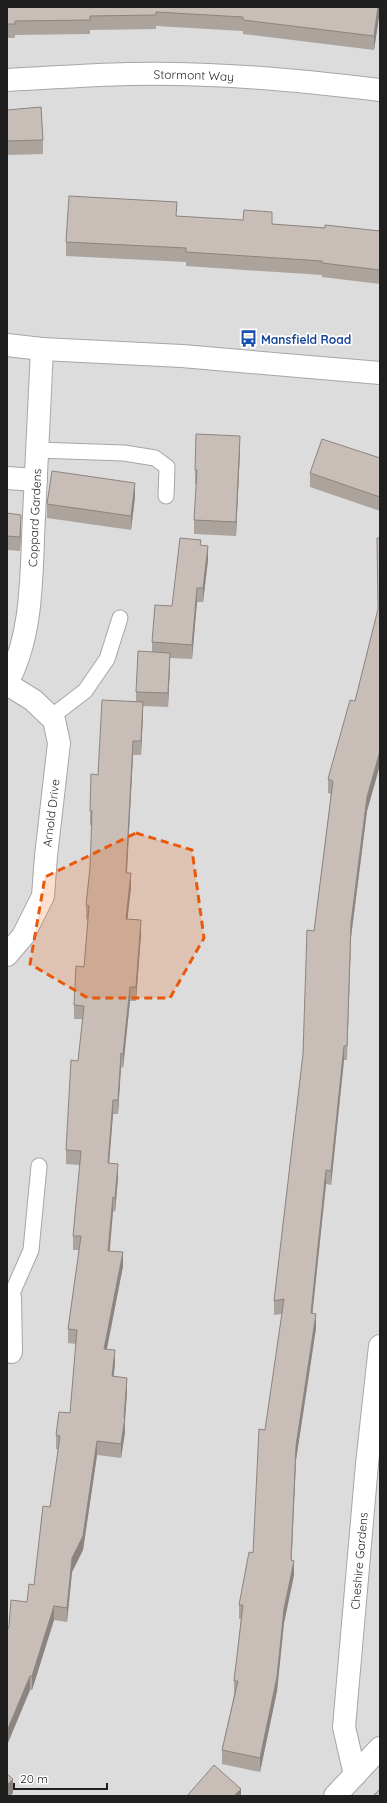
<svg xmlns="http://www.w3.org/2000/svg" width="387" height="1803" viewBox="0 0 387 1803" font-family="Quicksand,sans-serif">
<rect width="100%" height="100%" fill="#f0ebe4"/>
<rect fill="#dddcdc" x="7" y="7" width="373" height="1789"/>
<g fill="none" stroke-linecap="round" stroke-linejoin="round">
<defs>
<g id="service">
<polyline points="37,450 124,453 155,458 167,467 166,496"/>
<polyline points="51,717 85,691 107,659 120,618"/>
<polyline points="10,1298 31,1250 39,1166"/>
</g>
<g id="minor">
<path id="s1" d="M7,80c40,-2 81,-5 121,-6 84,-2 169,6 252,16"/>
<polyline points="7,345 42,349 182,356 380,373"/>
<polyline points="7,478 36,480"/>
<path id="s2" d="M7,683c27,-50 24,-111 27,-167 3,-55 5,-111 8,-167"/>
<polyline points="7,684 33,700 54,720 59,743 46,856 43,896 23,936 7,955"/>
<polyline points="7,1298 10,1298 11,1352"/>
<path id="s3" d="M355,1775l-11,-48 23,-263 13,-118"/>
<polyline points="335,1796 380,1748"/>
</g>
</defs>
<use href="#service" stroke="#a6a6a6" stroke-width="17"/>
<use href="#minor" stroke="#a6a6a6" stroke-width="24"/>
<use href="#service" stroke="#fff" stroke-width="15"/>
<use href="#minor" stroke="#fff" stroke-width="22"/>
</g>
<g fill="#aca39d">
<polygon points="7,7 380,7 380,10 374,50 243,34 243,31 156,26 156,29 90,30 90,34 15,35 15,38 7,38"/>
<polygon points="7,110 43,140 43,154 7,155"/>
<polygon points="177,216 272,224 380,231 380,284 322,277 322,275 186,266 186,262 66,256 66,242"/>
<polygon points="240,450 236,536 194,534 194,520 197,484 195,484 195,470"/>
<polygon points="380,458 380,511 310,487 310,473"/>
<polygon points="135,497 131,530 47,518 47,504"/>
<polygon points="7,513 21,529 20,551 7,550"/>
<polygon points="380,538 380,765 367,811 351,937 347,1060 344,1060 331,1185 326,1184 312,1314 316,1328 296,1460 291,1560 294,1575 284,1623 277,1691 260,1772 222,1764 222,1750 234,1695 234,1681 241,1619 239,1619 239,1605 253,1553 265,1430 282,1314 274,1315 274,1301 303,1054 314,931 331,794 328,793 328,779 355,701 378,610"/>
<polygon points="201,545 208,560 203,602 197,602 192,659 170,658 168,707 143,706 141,755 133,755 127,873 131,887 127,919 141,934 136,1001 130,1001 123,1068 121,1067 118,1114 113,1114 109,1163 118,1178 115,1212 113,1211 110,1251 123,1266 107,1349 115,1364 113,1377 127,1392 125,1418 125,1432 121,1458 97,1455 83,1550 72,1572 67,1622 54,1620 32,1690 30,1690 7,1745 7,1631 27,1602 34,1585 50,1507 58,1450 56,1449 56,1435 70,1413 76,1344 68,1343 68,1329 79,1250 73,1250 73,1236 80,1165 66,1164 66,1150 78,1061 83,1019 74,1019 74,1005 84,967 88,920 86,919 86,905 90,868 92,825 90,825 90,811 98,775 136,702 136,692 152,652 152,642 172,606"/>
</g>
<g fill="#8c8480">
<polygon points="378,7 380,7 380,10 374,50 374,36"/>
<polygon points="240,436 240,450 236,536 236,522"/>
<polygon points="135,483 135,497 131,530 131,516"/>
<polygon points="21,515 21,529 20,551 20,537"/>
<polygon points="208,546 208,560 203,602 203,588"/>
<polygon points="197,588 197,602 192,659 192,645"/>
<polygon points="170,653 170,667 168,707 168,693"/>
<polygon points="143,702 143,716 141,755 141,741"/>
<polygon points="133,741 133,755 126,887 126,873"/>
<polygon points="380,751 380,765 367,811 351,937 347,1060 351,923 367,797"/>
<polygon points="8,828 8,842 7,846 7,832"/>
<polygon points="131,873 131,887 126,933 126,919"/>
<polygon points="141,920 141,934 136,1001 136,987"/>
<polygon points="130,987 130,1001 123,1068 123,1054"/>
<polygon points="344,1046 344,1060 331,1185 331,1171"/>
<polygon points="121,1053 121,1067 118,1114 118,1100"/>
<polygon points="113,1100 113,1114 108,1177 108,1163"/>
<polygon points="118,1164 118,1178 115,1212 115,1198"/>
<polygon points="326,1170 326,1184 311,1327 311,1313"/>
<polygon points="113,1197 113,1211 108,1265 108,1251"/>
<polygon points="123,1252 123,1266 104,1363 104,1349"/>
<polygon points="316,1314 316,1328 296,1460 291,1574 291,1560 296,1446"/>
<polygon points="115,1350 115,1364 112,1390 112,1376"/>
<polygon points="127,1378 127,1392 125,1420 125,1418 125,1432 121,1458 121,1444"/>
<polygon points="97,1441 97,1455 83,1550 72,1572 67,1622 67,1608 72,1558"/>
<polygon points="294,1561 294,1575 284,1623 277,1691 260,1772 260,1758 284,1609"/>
<polygon points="54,1606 54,1620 32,1690 32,1676"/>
<polygon points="30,1676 30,1690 7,1745 7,1731"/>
<polygon points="13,1779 13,1793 10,1796 7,1796 7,1785"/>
<polygon points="241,1789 241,1796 234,1796"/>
</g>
<g fill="#c8bdb7" stroke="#8c8480">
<polygon points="7,7 378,7 374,36 243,20 243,17 156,12 156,15 90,16 90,20 15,21 15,24 7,24"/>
<polygon points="41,107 43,140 7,141 7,110"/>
<polygon points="69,196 177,202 176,216 243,220 244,210 272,212 272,224 325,228 325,225 380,231 380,270 322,263 322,261 186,252 186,248 66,242"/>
<polygon points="196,434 240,436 236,522 194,520 197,470 195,470"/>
<polygon points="322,439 380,458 380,497 310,473"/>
<polygon points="52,471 135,483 131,516 47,504"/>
<polygon points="7,513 21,515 20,537 7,536"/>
<polygon points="180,538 201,540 200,545 208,546 203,588 197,588 192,645 152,642 155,605 172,606"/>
<polygon points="377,538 380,538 380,751 367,797 351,923 347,1046 344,1046 331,1171 326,1170 311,1313 316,1314 296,1446 291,1560 294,1561 284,1609 277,1677 260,1758 222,1750 238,1681 234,1681 243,1605 239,1605 249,1552 253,1553 259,1429 265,1430 284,1299 274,1301 303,1054 307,930 314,931 333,781 328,779 350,700 355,701 378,609"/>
<polygon points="138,651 170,653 168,693 136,692"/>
<polygon points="102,700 143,702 141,741 133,741 126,873 131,873 126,919 141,920 136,987 130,987 123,1054 121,1053 118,1100 113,1100 108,1163 118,1164 115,1198 113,1197 108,1251 123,1252 104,1349 115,1350 112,1376 127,1378 124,1418 125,1418 121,1444 97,1441 83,1536 72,1558 67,1608 54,1606 32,1676 30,1676 7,1731 7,1631 9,1626 11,1600 27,1602 29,1584 34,1585 43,1506 50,1507 60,1436 56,1435 59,1412 70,1413 77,1330 68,1329 81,1236 73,1236 81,1151 66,1150 71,1060 78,1061 84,1006 74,1005 76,966 84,967 89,906 86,905 90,868 92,811 90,811 91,774 98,775"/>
<polygon points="214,1765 241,1789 234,1796 187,1796"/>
<polygon points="7,1774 13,1779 7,1785"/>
<polygon points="380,1789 380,1796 373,1796"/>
</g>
<path fill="#e8590c" fill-opacity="0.2" stroke="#e8590c" stroke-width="3" stroke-dasharray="8 5" stroke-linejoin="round" d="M136,833l56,17 12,88 -34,60h-82l-58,-34 15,-87z"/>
<defs>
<symbol id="bus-bare" viewBox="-9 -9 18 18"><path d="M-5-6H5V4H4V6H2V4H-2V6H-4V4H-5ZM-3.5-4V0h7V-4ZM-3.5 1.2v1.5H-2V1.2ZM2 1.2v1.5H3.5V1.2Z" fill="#1a4fb4" stroke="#fff" stroke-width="2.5" paint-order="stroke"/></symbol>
</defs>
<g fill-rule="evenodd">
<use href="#bus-bare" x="236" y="326" width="25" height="25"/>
</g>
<g text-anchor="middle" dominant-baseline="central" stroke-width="3.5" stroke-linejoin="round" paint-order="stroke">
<g font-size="12" fill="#1f1f1f" stroke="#fff">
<text stroke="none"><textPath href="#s1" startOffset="187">Stormont Way</textPath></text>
<text stroke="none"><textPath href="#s2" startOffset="169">Coppard Gardens</textPath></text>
<text transform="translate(51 813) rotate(-83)">Arnold Drive</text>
<text stroke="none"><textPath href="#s3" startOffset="216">Cheshire Gardens</textPath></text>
</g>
<g font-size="12" font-weight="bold" fill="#164399" stroke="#fff" text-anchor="start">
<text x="261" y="339">Mansfield Road</text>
</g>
</g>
<rect width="387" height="1803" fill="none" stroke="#1f1f1f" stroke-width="16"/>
<path d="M14 1783v6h93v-6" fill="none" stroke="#1f1f1f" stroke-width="2"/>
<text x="20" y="1783" font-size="12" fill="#1f1f1f" stroke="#ffffff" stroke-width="3" paint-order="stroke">20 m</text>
</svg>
